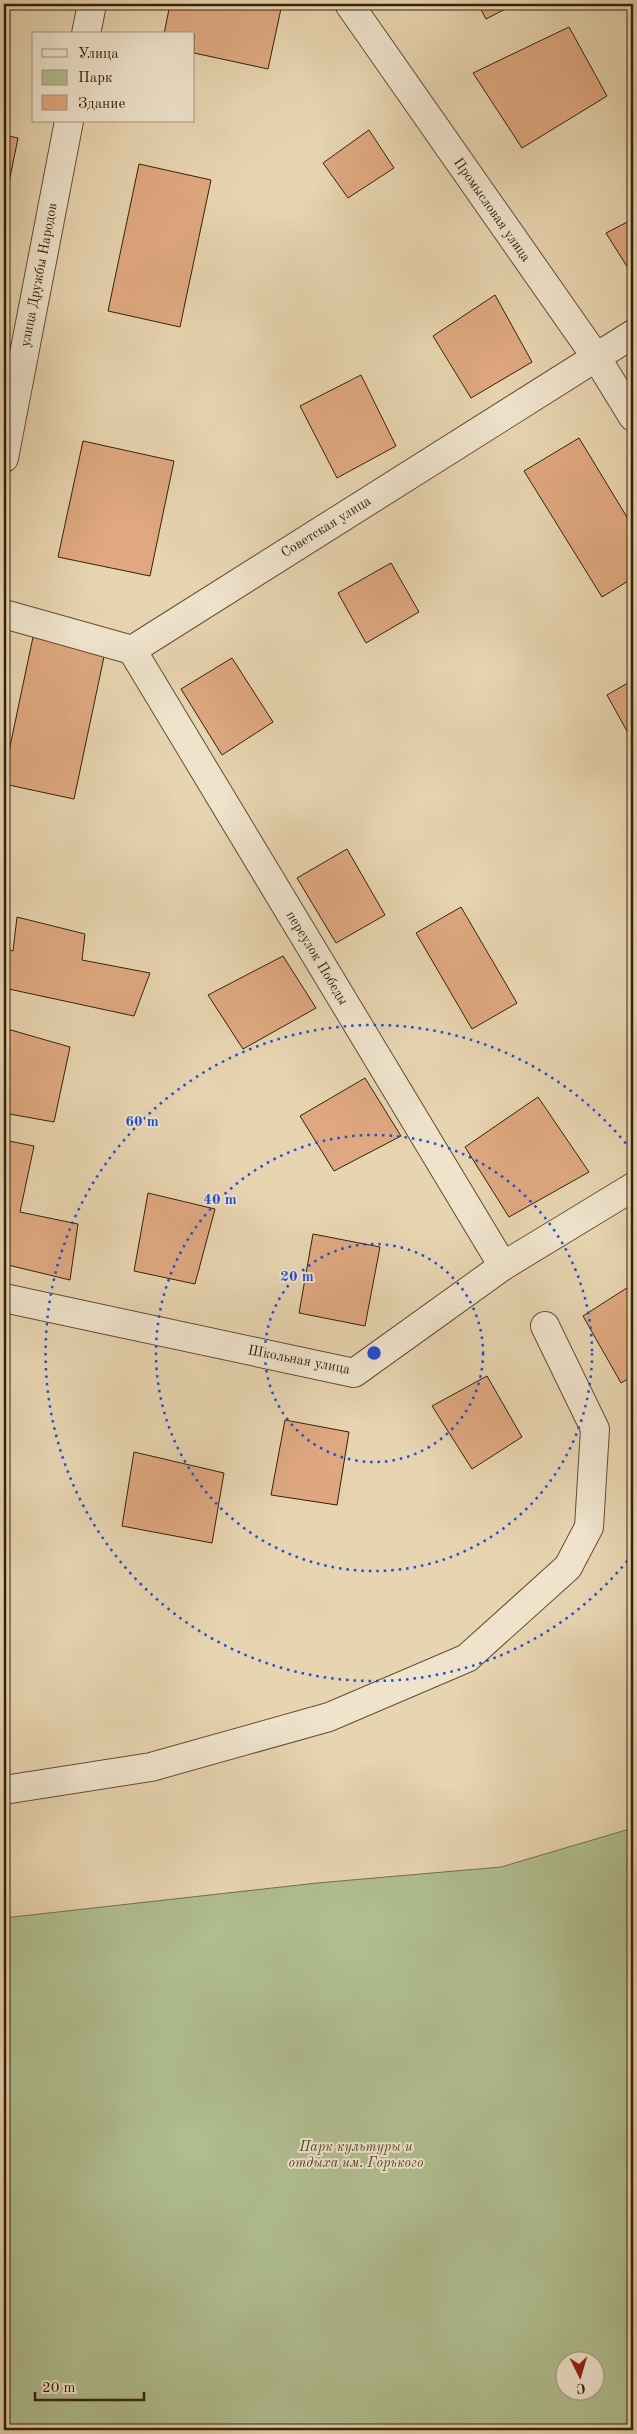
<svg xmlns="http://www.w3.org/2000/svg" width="637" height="2434" viewBox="0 0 637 2434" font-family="'Old Standard TT',serif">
<rect width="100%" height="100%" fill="#e7d4b0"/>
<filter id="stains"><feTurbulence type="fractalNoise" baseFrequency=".004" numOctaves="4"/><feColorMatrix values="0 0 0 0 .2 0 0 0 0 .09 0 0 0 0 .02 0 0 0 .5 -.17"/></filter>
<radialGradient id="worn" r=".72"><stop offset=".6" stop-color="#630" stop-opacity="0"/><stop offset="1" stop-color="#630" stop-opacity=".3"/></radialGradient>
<path fill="#b0be90" stroke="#72704c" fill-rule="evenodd" d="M633,1828v602h-629v-512l313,-35 184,-16zM564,2362h30v30h-30z"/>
<g fill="#dfa880" stroke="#352109">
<polygon points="24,4 43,4 42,8"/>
<polygon points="170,4 282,4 268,69 194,53 194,34 164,34"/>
<polygon points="478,4 515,4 486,19"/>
<polygon points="569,27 607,96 522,148 473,73"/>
<polygon points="369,130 394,168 348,198 323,163"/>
<polygon points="4,135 18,138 4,207"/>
<polygon points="139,164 211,180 180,327 108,311"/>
<polygon points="633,219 633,276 606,233"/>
<polygon points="495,295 532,362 471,398 433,336"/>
<polygon points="361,375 396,446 337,478 300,406"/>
<polygon points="579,438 633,527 633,578 602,597 524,471"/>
<polygon points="83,441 174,461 150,576 58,557"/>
<polygon points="391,563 419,612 366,643 338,593"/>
<polygon points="33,637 105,652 74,799 4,784 4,775"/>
<polygon points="232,658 273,722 222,755 181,689"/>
<polygon points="633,680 633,742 607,695"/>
<polygon points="347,849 385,915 336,943 297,878"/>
<polygon points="461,907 517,1003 472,1029 416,933"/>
<polygon points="17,917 85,934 82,960 150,973 134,1016 4,988 4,949 13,951"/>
<polygon points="283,956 316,1008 243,1049 208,995"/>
<polygon points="4,1028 70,1047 54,1122 4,1113"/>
<polygon points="365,1078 401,1136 334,1171 300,1116"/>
<polygon points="538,1097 589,1172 509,1217 465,1147"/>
<polygon points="4,1140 34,1146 20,1212 78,1224 70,1280 4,1264"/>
<polygon points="148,1193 215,1209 195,1284 134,1271"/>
<polygon points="313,1234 380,1247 365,1326 299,1313"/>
<polygon points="633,1284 633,1376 621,1383 583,1316"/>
<polygon points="487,1376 522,1437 472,1469 432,1406"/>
<polygon points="285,1420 349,1432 337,1505 271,1495"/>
<polygon points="134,1452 224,1473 212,1543 122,1526"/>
</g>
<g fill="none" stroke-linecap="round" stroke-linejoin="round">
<defs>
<g id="minor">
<polyline points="349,4 596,357 633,417"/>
<polyline points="86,34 92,4"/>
<polyline points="4,458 69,121"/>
<polyline points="4,614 132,650 633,334"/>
<polyline points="132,650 503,1266"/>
<polyline points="4,1298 354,1373 503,1266 633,1187"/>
<polyline points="4,1790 151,1767 329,1717 467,1658 568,1567 589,1527 595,1429 545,1326"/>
</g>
</defs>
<use href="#minor" stroke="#624e33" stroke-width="30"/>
<use href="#minor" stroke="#efe3cc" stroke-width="28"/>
</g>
<g fill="none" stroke="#1d4ed8" stroke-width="2.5" stroke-dasharray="2.5 5">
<circle cx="374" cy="1353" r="109"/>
<circle cx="374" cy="1353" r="218"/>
<path d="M632 1555A328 328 0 1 1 632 1151"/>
</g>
<g text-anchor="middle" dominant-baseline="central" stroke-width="4" stroke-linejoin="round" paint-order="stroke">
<g font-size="14" fill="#352109" stroke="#efe3cc">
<text transform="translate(492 210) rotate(55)">Промысловая улица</text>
<text transform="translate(39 275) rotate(-79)">улица Дружбы Народов</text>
<text transform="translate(326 527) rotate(-32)">Советская улица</text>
<text transform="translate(317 958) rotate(59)">переулок Победы</text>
<text transform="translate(299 1360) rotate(11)">Школьная улица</text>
</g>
<g font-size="14" font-style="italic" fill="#54482b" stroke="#efe3cc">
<text x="356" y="2147">Парк культуры и<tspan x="356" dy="16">отдыха им. Горького</tspan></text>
</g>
</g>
<circle cx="374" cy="1353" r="8" fill="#1d4ed8" stroke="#efe3cc" stroke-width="2.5"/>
<g font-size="15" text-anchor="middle" font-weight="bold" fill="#1d4ed8" stroke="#efe3cc" stroke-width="4" stroke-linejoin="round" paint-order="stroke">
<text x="142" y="1126">60 m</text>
<text x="220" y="1204">40 m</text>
<text x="297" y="1281">20 m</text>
</g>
<rect width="637" height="2434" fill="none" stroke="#e7d4b0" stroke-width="20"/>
<rect x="5" y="5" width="627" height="2424" fill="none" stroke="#352109" stroke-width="2.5"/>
<rect x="10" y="10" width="617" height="2414" fill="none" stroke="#352109"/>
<rect x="32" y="32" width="162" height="90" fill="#efe3cc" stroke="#a5957e"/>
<rect x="42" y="49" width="25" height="8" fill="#efe3cc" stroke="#a5957e"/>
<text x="78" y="58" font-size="15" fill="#352109">Улица</text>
<rect x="42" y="70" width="25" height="15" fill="#b0be90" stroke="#a5957e"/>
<text x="78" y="82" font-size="15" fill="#352109">Парк</text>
<rect x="42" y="95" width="25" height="15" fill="#dfa880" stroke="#a5957e"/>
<text x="78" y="108" font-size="15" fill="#352109">Здание</text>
<g transform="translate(580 2376) rotate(175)"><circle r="24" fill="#efe3cc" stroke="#a5957e"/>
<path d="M0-4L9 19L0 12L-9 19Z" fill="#8f2418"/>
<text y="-8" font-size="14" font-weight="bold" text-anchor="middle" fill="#352109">С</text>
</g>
<path d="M35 2392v8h109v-8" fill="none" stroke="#352109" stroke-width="2.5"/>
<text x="42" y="2392" font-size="15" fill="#352109" stroke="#efe3cc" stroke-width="4" paint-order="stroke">20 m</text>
<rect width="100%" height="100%" filter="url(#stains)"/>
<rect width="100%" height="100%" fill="url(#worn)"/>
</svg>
